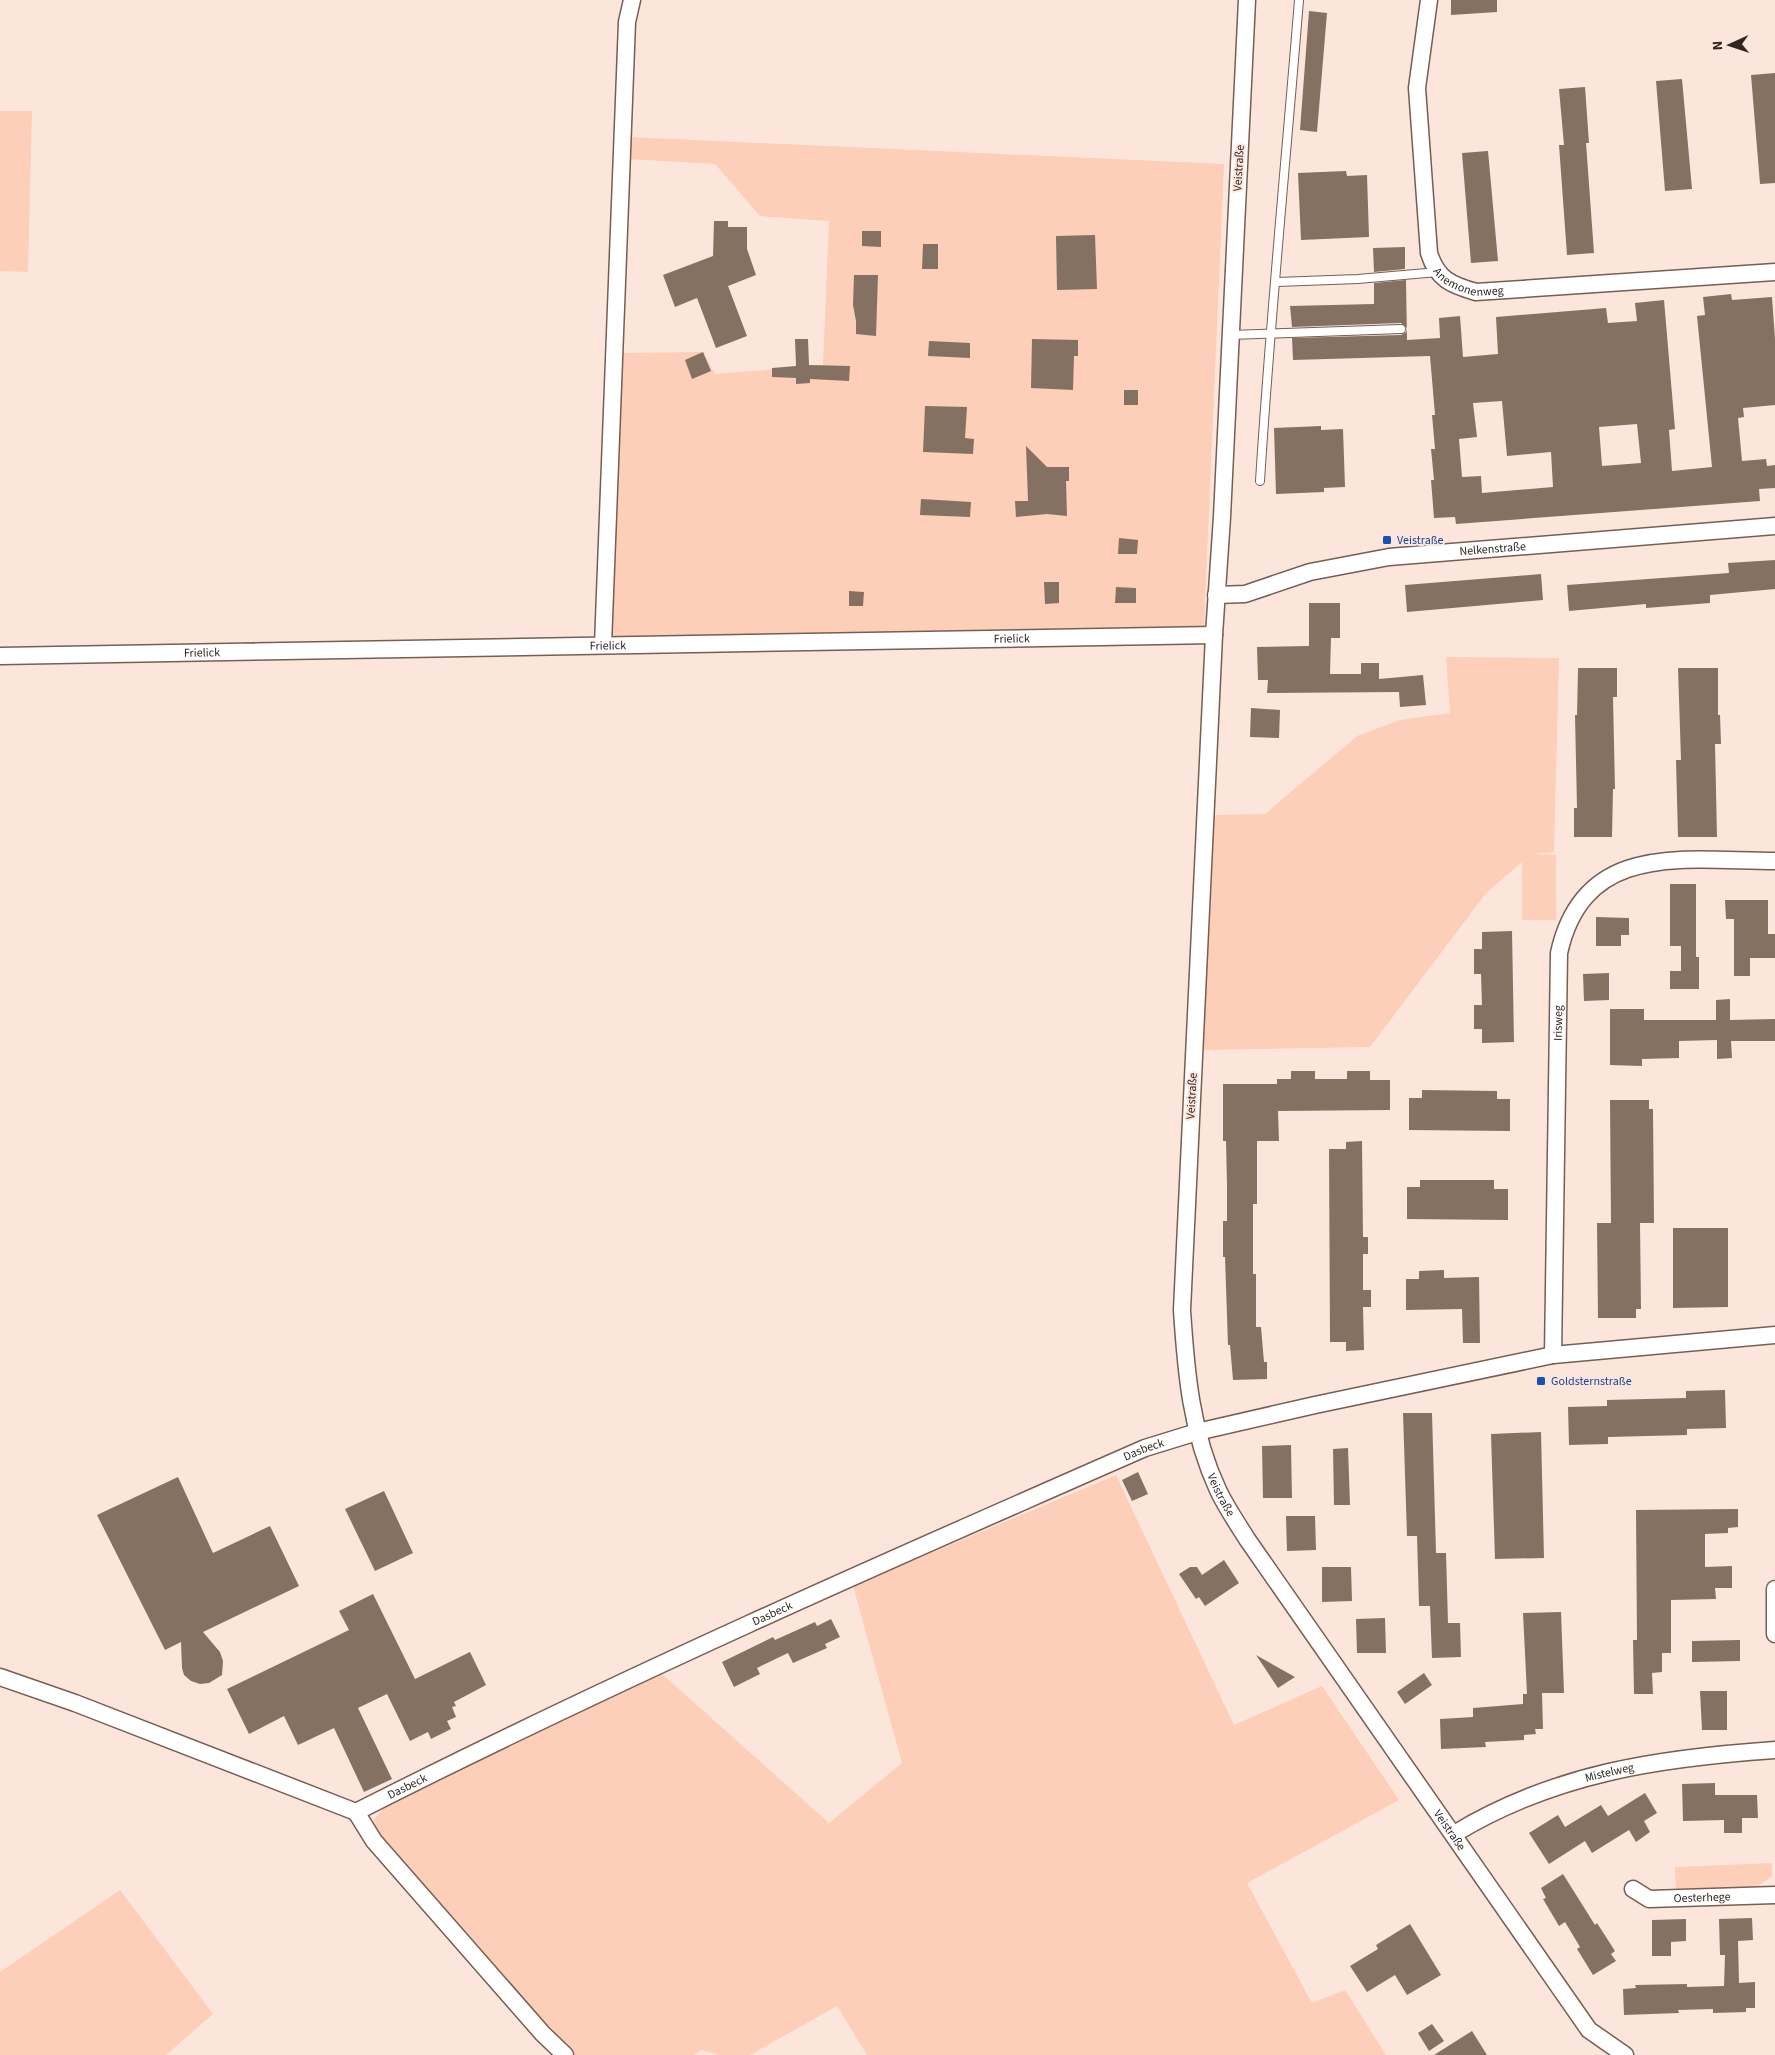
<svg xmlns="http://www.w3.org/2000/svg" width="1775" height="2055" viewBox="0 0 1775 2055" font-family="'Source Sans 3',sans-serif">
<rect width="100%" height="100%" fill="#fce6dc"/>
<g fill="#fdceb8">
<polygon points="0,111 32,111 28,272 0,271"/>
<polygon points="629,137 1224,164 1204,626 1164,629 609,640 620,353 703,352 715,374 823,365 829,221 760,216 715,164 628,159"/>
<polygon points="1446,657 1559,658 1554,852 1531,854 1556,855 1556,920 1522,920 1522,862 1487,892 1370,1047 1202,1050 1214,815 1265,814 1357,736 1400,720 1450,713"/>
<polygon points="1116,1475 1234,1725 1322,1686 1399,1800 1247,1883 1312,2003 1345,1990 1386,2055 867,2055 837,2006 750,2055 719,2055 701,2050 694,2055 572,2055 378,1839 374,1820 389,1802 661,1673 829,1823 902,1763 853,1586"/>
<polygon points="1772,1863 1772,1876 1757,1887 1676,1889 1675,1867"/>
<polygon points="120,1890 213,2014 166,2055 0,2055 0,1972"/>
</g>
<g fill="#857161" fill-rule="evenodd">
<polygon points="1451,0 1497,0 1497,12 1451,15"/>
<polygon points="1309,11 1327,13 1317,132 1300,130"/>
<polygon points="1775,73 1775,183 1760,184 1751,75"/>
<polygon points="1682,79 1692,189 1665,191 1656,81"/>
<polygon points="1585,87 1589,143 1586,143 1594,253 1567,255 1559,145 1564,145 1559,89"/>
<polygon points="1488,151 1498,261 1471,263 1462,153"/>
<polygon points="1346,171 1347,176 1367,175 1369,237 1301,240 1298,173"/>
<polygon points="714,221 728,221 728,227 747,227 747,249 756,275 728,286 747,336 716,348 697,298 675,307 663,275 713,256"/>
<polygon points="862,231 881,231 881,247 862,246"/>
<polygon points="1095,235 1097,289 1057,290 1056,236"/>
<polygon points="923,244 938,244 938,269 922,269"/>
<polygon points="1405,247 1405,269 1374,272 1373,248"/>
<polygon points="854,275 878,275 876,336 856,334 856,321 853,305"/>
<path d="M1406,280l1,60 33,-2 -1,-20 21,-2 3,41 35,-3 -2,-37 110,-9 2,15 29,-2 -2,-18 29,-3 11,129 -6,1 3,41 40,-4 -15,-151 8,-1 -2,-18 28,-3 1,6 40,-3 3,42v66l-32,3 1,9 -6,1 4,43 24,-2 1,7 8,-1v23l-16,1 1,12 -304,23 -1,-7 -21,1 -3,-38h3l-3,-31h4l-3,-34h3l-5,-59 -137,4 -1,-22 109,-3 5,-3 1,-4 -6,-5 -109,4 -2,-21 84,-2v-21zM1502,401l5,55 44,-4 2,35 -71,6 -1,-17 -19,1 -3,-38 18,-2 -4,-34zM1637,424l4,39 -39,3 -3,-39z"/>
<polygon points="795,339 808,339 809,365 850,366 849,381 810,379 810,383 796,384 796,378 772,377 772,368 796,366"/>
<polygon points="1032,339 1078,340 1078,356 1074,356 1073,390 1031,388"/>
<polygon points="929,341 970,343 970,358 928,356"/>
<polygon points="703,352 711,371 692,379 685,360"/>
<rect x="1124" y="390" width="14" height="15"/>
<polygon points="925,406 967,407 965,438 974,439 973,454 923,452"/>
<polygon points="1321,426 1321,430 1343,429 1345,487 1324,488 1324,492 1276,494 1274,428"/>
<polygon points="1026,446 1047,467 1069,467 1069,481 1066,481 1067,516 1047,514 1016,517 1015,501 1028,501"/>
<polygon points="921,499 971,502 970,517 920,515"/>
<polygon points="1119,538 1138,540 1137,554 1118,554"/>
<polygon points="1775,560 1775,589 1710,595 1710,603 1646,608 1646,604 1569,611 1567,585 1729,573 1728,563"/>
<polygon points="1541,574 1543,600 1407,612 1405,585"/>
<polygon points="1044,582 1059,582 1059,603 1045,604"/>
<polygon points="1116,587 1136,588 1136,603 1115,603"/>
<polygon points="849,591 864,592 863,606 849,606"/>
<polygon points="1309,603 1340,603 1340,638 1331,638 1330,674 1361,674 1361,663 1379,663 1379,679 1423,675 1426,705 1400,707 1399,692 1267,693 1268,680 1258,680 1257,647 1309,646"/>
<polygon points="1578,668 1617,668 1617,697 1613,697 1615,789 1613,789 1612,837 1574,837 1574,808 1577,808 1575,715 1577,715"/>
<polygon points="1678,668 1718,668 1718,715 1720,715 1721,744 1715,744 1717,837 1678,837 1676,760 1681,760"/>
<polygon points="1251,708 1280,710 1279,738 1250,737"/>
<polygon points="1670,884 1696,884 1696,957 1699,957 1699,989 1670,989 1670,971 1681,971 1681,946 1670,946"/>
<polygon points="1725,900 1768,900 1768,934 1775,934 1775,958 1750,958 1750,976 1734,976 1734,919 1726,919"/>
<polygon points="1596,917 1629,918 1629,935 1621,935 1621,946 1596,946"/>
<polygon points="1512,931 1514,1042 1482,1043 1482,1029 1474,1029 1474,1005 1482,1005 1481,974 1474,974 1474,949 1482,949 1482,932"/>
<polygon points="1609,973 1609,1000 1584,1001 1583,974"/>
<polygon points="1730,999 1730,1020 1775,1019 1775,1041 1731,1041 1732,1058 1717,1059 1717,1040 1679,1041 1679,1058 1642,1059 1642,1066 1610,1065 1610,1009 1644,1009 1644,1020 1716,1020 1716,1000"/>
<polygon points="1291,1071 1315,1071 1315,1079 1347,1079 1347,1071 1370,1071 1370,1080 1390,1080 1390,1110 1278,1111 1279,1141 1257,1141 1257,1204 1253,1204 1253,1274 1256,1274 1256,1327 1261,1327 1264,1362 1267,1362 1267,1379 1233,1380 1230,1345 1228,1345 1225,1257 1223,1257 1223,1221 1227,1221 1227,1186 1226,1141 1223,1141 1223,1084 1277,1084 1277,1079 1291,1079"/>
<polygon points="1422,1090 1497,1091 1497,1099 1510,1099 1510,1131 1409,1130 1409,1098 1422,1098"/>
<polygon points="1610,1100 1649,1100 1649,1109 1653,1109 1654,1223 1640,1223 1641,1309 1636,1309 1636,1318 1598,1318 1597,1223 1611,1223"/>
<polygon points="1362,1141 1363,1237 1368,1237 1368,1254 1363,1254 1363,1290 1371,1290 1371,1307 1363,1307 1364,1350 1346,1351 1346,1342 1330,1342 1329,1149 1346,1149 1346,1142"/>
<polygon points="1420,1180 1494,1180 1494,1189 1508,1189 1508,1220 1407,1219 1407,1187 1420,1187"/>
<polygon points="1673,1228 1728,1228 1728,1307 1673,1308"/>
<polygon points="1444,1270 1444,1278 1479,1277 1480,1343 1463,1343 1462,1309 1406,1310 1406,1279 1419,1279 1419,1271"/>
<polygon points="1725,1390 1726,1428 1687,1429 1687,1435 1608,1437 1608,1444 1569,1445 1568,1407 1607,1406 1607,1400 1686,1398 1686,1391"/>
<polygon points="1403,1413 1432,1413 1436,1553 1446,1553 1448,1623 1460,1623 1461,1657 1432,1658 1430,1606 1419,1606 1417,1536 1407,1536"/>
<polygon points="1541,1432 1544,1558 1495,1559 1491,1434"/>
<polygon points="1291,1445 1292,1498 1263,1498 1262,1446"/>
<polygon points="1348,1448 1350,1505 1334,1505 1333,1449"/>
<polygon points="1138,1472 1148,1494 1132,1501 1122,1480"/>
<polygon points="178,1477 213,1553 270,1526 299,1586 203,1632 220,1652 223,1661 222,1675 209,1683 200,1684 191,1681 184,1675 182,1668 181,1642 165,1650 97,1515"/>
<polygon points="384,1491 413,1553 375,1571 345,1509"/>
<polygon points="1738,1509 1738,1527 1728,1528 1728,1533 1705,1534 1705,1567 1732,1566 1732,1588 1715,1588 1716,1599 1671,1600 1671,1653 1662,1653 1662,1672 1652,1673 1653,1694 1634,1694 1633,1640 1637,1640 1636,1510"/>
<polygon points="1286,1516 1315,1516 1316,1550 1287,1551"/>
<polygon points="1224,1560 1239,1583 1205,1606 1199,1597 1196,1599 1179,1574 1190,1567 1197,1567 1202,1575"/>
<polygon points="1322,1567 1351,1567 1352,1601 1322,1602"/>
<polygon points="373,1594 415,1679 470,1652 486,1685 454,1702 456,1706 452,1707 456,1717 447,1721 451,1729 431,1739 428,1732 410,1741 387,1694 358,1708 392,1779 364,1792 334,1728 298,1745 284,1716 249,1734 227,1689 349,1630 339,1611"/>
<polygon points="1561,1612 1564,1693 1542,1693 1543,1729 1535,1729 1536,1734 1524,1735 1524,1740 1485,1742 1486,1747 1441,1749 1440,1719 1473,1717 1473,1708 1523,1704 1523,1694 1527,1694 1523,1613"/>
<polygon points="1385,1618 1386,1653 1357,1653 1356,1619"/>
<polygon points="831,1619 840,1637 825,1644 827,1648 793,1663 788,1653 757,1668 760,1674 734,1687 722,1662 773,1637 775,1640 815,1622 817,1626"/>
<polygon points="1740,1640 1740,1661 1692,1662 1692,1641"/>
<polygon points="1256,1655 1295,1677 1278,1688"/>
<polygon points="1424,1673 1432,1685 1405,1704 1397,1692"/>
<polygon points="1700,1691 1727,1691 1727,1730 1702,1730"/>
<polygon points="1715,1783 1715,1795 1757,1795 1758,1818 1742,1818 1742,1833 1724,1833 1724,1820 1683,1821 1682,1784"/>
<polygon points="1645,1793 1657,1813 1644,1821 1650,1832 1636,1842 1629,1830 1592,1853 1585,1841 1549,1864 1529,1833 1558,1815 1565,1827 1601,1805 1608,1816"/>
<polygon points="1563,1874 1595,1925 1597,1923 1615,1951 1611,1954 1616,1961 1593,1975 1577,1949 1580,1947 1565,1922 1559,1926 1543,1899 1546,1898 1541,1888"/>
<polygon points="1752,1918 1753,1940 1738,1941 1739,1983 1755,1982 1755,2008 1746,2008 1746,2012 1713,2013 1713,2009 1678,2010 1679,2013 1624,2015 1623,1989 1636,1988 1635,1985 1687,1984 1687,1987 1724,1986 1725,1955 1720,1955 1719,1919"/>
<polygon points="1686,1919 1686,1941 1671,1942 1671,1956 1652,1956 1652,1920"/>
<polygon points="1410,1924 1441,1975 1407,1995 1395,1975 1367,1992 1350,1966 1378,1949 1376,1945"/>
<polygon points="1432,2024 1444,2041 1429,2051 1418,2033"/>
<polygon points="1472,2031 1487,2055 1434,2055"/>
</g>
<g fill="none" stroke-linecap="round" stroke-linejoin="round">
<defs>
<g id="lane">
<polyline points="1277,282 1358,279 1438,272"/>
<polyline points="1231,335 1401,329"/>
<path d="M1260,481c10,-160 26,-321 39,-481"/>
</g>
<g id="street">
<path id="s1" d="M1247,0l-25,517 -8,118 -32,675c4,62 9,122 36,180 8,17 19,33 29,49l342,491 36,25"/>
<path id="s2" d="M1429,0l-12,88 12,165c8,26 22,32 47,39l299,-20"/>
<path id="s3" d="M1216,595l29,-1 65,-22 79,-15 386,-31"/>
<polyline points="603,645 627,22 632,0"/>
<path id="s4" d="M0,656l1214,-21"/>
<path id="s5" d="M1553,1355l6,-402c25,-113 127,-92 216,-92"/>
<polyline points="1775,1589 1775,1634"/>
<path id="s6" d="M0,1677l75,26 281,109c258,-131 524,-248 789,-364l52,-16 118,-27 238,-50 222,-20"/>
<polyline points="356,1812 374,1841 543,2034 565,2055"/>
<path id="s7" d="M1454,1834c100,-61 206,-76 321,-84"/>
<path id="s8" d="M1633,1889l16,10 126,-4"/>
</g>
</defs>
<use href="#lane" stroke="#765e53" stroke-width="10"/>
<use href="#street" stroke="#765e53" stroke-width="19"/>
<use href="#lane" stroke="#fff" stroke-width="8"/>
<use href="#street" stroke="#fff" stroke-width="16"/>
</g>
<g fill="#1a4fb4" stroke="#fce6dc" stroke-width="2">
<rect x="1382" y="535" width="10" height="10" rx="2.5"/>
<rect x="1536" y="1376" width="10" height="10" rx="2.5"/>
</g>
<g text-anchor="middle" dominant-baseline="central" stroke-width="4" stroke-linejoin="round" paint-order="stroke">
<g font-size="12" fill="#312622" stroke="#fce6dc">
<text transform="translate(1239 168) rotate(-87)">Veistraße</text>
<text stroke="none"><textPath href="#s2" startOffset="309">Anemonenweg</textPath></text>
<text stroke="none"><textPath href="#s3" startOffset="282">Nelkenstraße</textPath></text>
<text stroke="none"><textPath href="#s4" startOffset="1012">Frielick</textPath></text>
<text stroke="none"><textPath href="#s4" startOffset="608">Frielick</textPath></text>
<text stroke="none"><textPath href="#s4" startOffset="202">Frielick</textPath></text>
<text stroke="none"><textPath href="#s5" startOffset="332">Irisweg</textPath></text>
<text transform="translate(1192 1096) rotate(-87)">Veistraße</text>
<text stroke="none"><textPath href="#s6" startOffset="1248">Dasbeck</textPath></text>
<text stroke="none"><textPath href="#s1" startOffset="1502">Veistraße</textPath></text>
<text stroke="none"><textPath href="#s6" startOffset="842">Dasbeck</textPath></text>
<text stroke="none"><textPath href="#s7" startOffset="168">Mistelweg</textPath></text>
<text stroke="none"><textPath href="#s6" startOffset="438">Dasbeck</textPath></text>
<text stroke="none"><textPath href="#s1" startOffset="1908">Veistraße</textPath></text>
<text stroke="none"><textPath href="#s8" startOffset="72">Oesterhege</textPath></text>
</g>
<g font-size="12" fill="#164399" stroke="#fce6dc" text-anchor="start">
<text x="1397" y="540">Veistraße</text>
<text x="1551" y="1381">Goldsternstraße</text>
</g>
</g>
<g transform="translate(1730 45) rotate(267)" stroke="#fce6dc" stroke-width="4" paint-order="stroke">
<path d="M0-4L9 19L0 12L-9 19Z" fill="#312622"/>
<text y="-8" font-size="14" font-weight="bold" text-anchor="middle" fill="#312622">N</text>
</g>
</svg>
